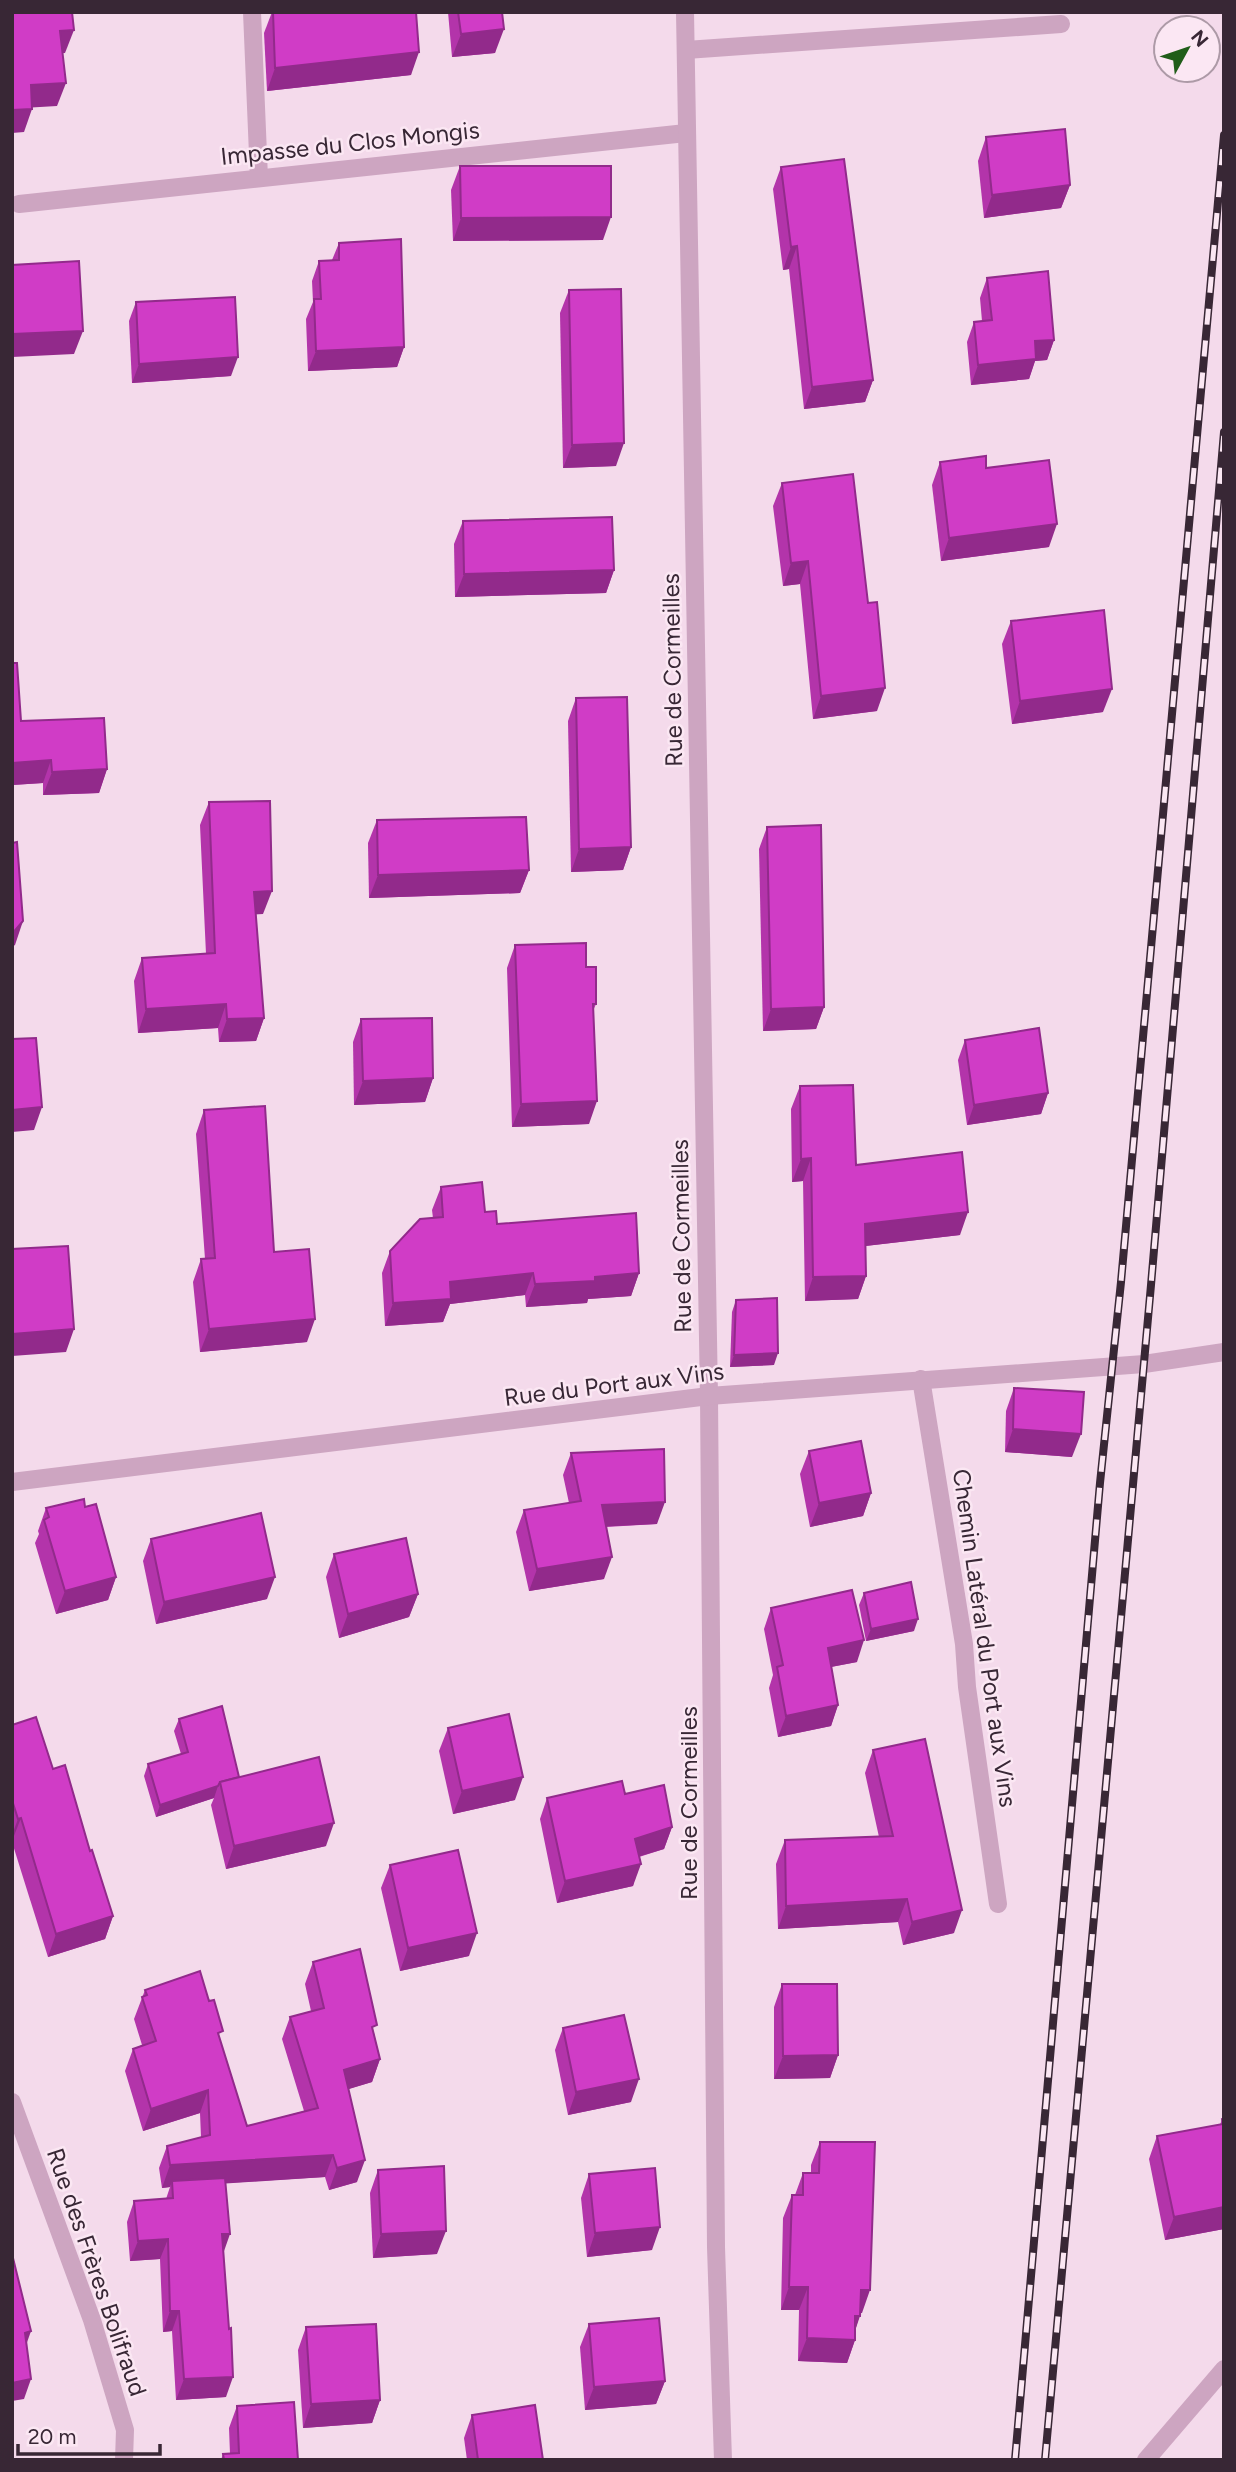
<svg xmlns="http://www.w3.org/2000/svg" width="1236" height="2472" viewBox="0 0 1236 2472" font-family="Figtree,sans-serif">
<rect width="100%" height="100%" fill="#f4daeb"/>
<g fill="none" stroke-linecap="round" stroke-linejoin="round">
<g stroke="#cda5c1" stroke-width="18">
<polyline points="252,12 259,178"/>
<polyline points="686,50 1061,24"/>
<polyline points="19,204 686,133"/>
<polyline points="921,1379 964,1644 967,1687 998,1904"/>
</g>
<g stroke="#cda5c1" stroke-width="18">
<polyline points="685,12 709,1396 716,2247 723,2460"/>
<polyline points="12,1482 709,1396 1144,1364 1224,1352"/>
<polyline points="12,2102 92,2320 125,2430 124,2460"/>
<polyline points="1146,2460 1224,2369"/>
</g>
<defs>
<g id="rail">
<polyline points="1015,2460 1100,1483 1121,1282 1224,135"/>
<polyline points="1045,2460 1151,1285 1224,432"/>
</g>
</defs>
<use href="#rail" stroke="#382735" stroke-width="8"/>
<use href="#rail" stroke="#fbe7f3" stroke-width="5" stroke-dasharray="16" stroke-linecap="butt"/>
</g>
<g fill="#b334aa">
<polygon points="272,12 416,12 411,75 267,91 264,33"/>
<polygon points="448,12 502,12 495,53 452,57"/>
<polygon points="986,137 1070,185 1061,208 984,218 978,161"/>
<polygon points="460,166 603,240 453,241 451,190"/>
<polygon points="781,167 873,380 865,402 804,409 789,269 783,270 773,189"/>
<polygon points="339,243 404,347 397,367 308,371 306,319 313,302 312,281 319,261 332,260"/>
<polygon points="987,278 1054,340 1047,360 1035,361 1029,379 971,385 967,342 974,322 982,321 980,298"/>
<polygon points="569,290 616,466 563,468 560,313"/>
<polygon points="136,302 231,376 132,383 129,321"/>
<polygon points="940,462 986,468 1049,547 941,561 932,485"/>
<polygon points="782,483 877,711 813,719 800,584 783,586 773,506"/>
<polygon points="463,521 614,570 606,593 455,597 454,544"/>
<polygon points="1011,621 1103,712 1012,724 1002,644"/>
<polygon points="12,663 21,721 107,769 99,793 43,795 43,783 12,785"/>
<polygon points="576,698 631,847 623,870 571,872 568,721"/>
<polygon points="209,802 263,914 256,914 264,1018 256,1041 219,1042 218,1028 138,1033 134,981 142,958 206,954 200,825"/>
<polygon points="377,820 529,870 520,893 369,898 368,843"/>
<polygon points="767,827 824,1007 816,1029 763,1031 759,849"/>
<polygon points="515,945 586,967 596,1004 593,1011 589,1124 512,1127 507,968"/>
<polygon points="361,1019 433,1078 425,1102 354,1105 353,1042"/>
<polygon points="965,1040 1048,1093 1041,1114 967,1125 958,1060"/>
<polygon points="800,1086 856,1165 960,1235 865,1246 866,1276 858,1299 805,1301 803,1181 792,1182 791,1109"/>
<polygon points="204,1110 307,1342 200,1352 193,1282 201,1259 205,1259 196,1134"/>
<polygon points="441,1187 485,1212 497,1224 639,1273 631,1296 588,1299 587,1303 526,1307 525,1295 450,1304 443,1322 385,1326 382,1273 390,1251 433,1218 432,1210"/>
<polygon points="736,1300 774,1365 730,1367 732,1312"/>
<polygon points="1014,1388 1072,1457 1005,1452 1006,1411"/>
<polygon points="809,1451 871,1493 863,1516 810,1527 800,1474"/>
<polygon points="571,1453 657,1524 606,1527 604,1579 529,1591 516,1532 524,1510 569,1503 563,1475"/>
<polygon points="46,1508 116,1577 108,1600 56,1614 35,1543 39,1534 38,1531"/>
<polygon points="151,1539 267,1599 156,1624 143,1561"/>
<polygon points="334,1554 418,1594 409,1617 339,1638 326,1577"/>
<polygon points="864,1593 914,1631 866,1641 859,1605"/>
<polygon points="771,1608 857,1662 831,1667 838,1705 831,1726 778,1737 769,1688 773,1675 764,1629"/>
<polygon points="179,1719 239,1777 326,1846 226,1869 211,1805 214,1798 156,1817 144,1776 148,1764 181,1754 174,1731"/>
<polygon points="12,1725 53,1769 90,1851 113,1916 105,1939 48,1957 12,1842"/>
<polygon points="448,1728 515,1800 453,1814 439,1751"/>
<polygon points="873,1750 954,1933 903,1945 898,1922 778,1929 776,1864 785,1840 879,1837 865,1773"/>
<polygon points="625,1794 672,1827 664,1849 639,1857 633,1886 557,1903 540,1819 547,1798"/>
<polygon points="390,1865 469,1956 400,1971 381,1888"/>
<polygon points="313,1962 374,2033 380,2059 372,2082 348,2089 357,2182 329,2190 325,2177 225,2183 223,2253 226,2397 176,2400 172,2331 163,2332 160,2259 130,2261 127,2222 134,2201 166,2199 170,2187 162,2188 159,2168 167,2146 201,2137 200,2113 143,2131 125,2071 133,2049 142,2045 134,2019 145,1990 220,2039 247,2126 304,2111 282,2039 290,2017 311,2011 305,1984"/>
<polygon points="782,1984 838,2055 830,2078 774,2079 774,2007"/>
<polygon points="563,2028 631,2102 568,2115 555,2050"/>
<polygon points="1224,2118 1224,2229 1165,2240 1149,2159 1157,2136 1220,2125 1222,2119"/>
<polygon points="820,2142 862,2313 860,2313 855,2331 855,2340 847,2363 798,2361 799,2310 781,2310 783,2218 792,2195 795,2195 803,2173 811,2173 811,2165"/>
<polygon points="378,2170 437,2254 373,2258 370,2193"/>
<polygon points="589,2174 652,2250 587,2257 581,2198"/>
<polygon points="589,2324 665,2381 656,2404 585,2410 580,2347"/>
<polygon points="306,2327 380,2400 372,2423 303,2428 298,2350"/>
<polygon points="237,2406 298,2460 221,2460 223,2454 230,2454 229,2428"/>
<polygon points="472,2415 543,2460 467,2460 464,2438"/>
</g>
<g fill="#922a8b">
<polygon points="504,29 495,53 452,57 461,34"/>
<polygon points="74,30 65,53 52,54 60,31"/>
<polygon points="419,52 411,75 267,91 275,68"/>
<polygon points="66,83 57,106 23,108 31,85"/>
<polygon points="32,109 24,132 12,133 12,110"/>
<polygon points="1070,185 1061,208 984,218 992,195"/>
<polygon points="611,217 603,240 453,241 461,218"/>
<polygon points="797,246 789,269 783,270 791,247"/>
<polygon points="83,331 74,354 12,357 12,334"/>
<polygon points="1054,340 1047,360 1035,361 1029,379 971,385 978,365 1035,341"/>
<polygon points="404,347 397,367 308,371 316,351"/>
<polygon points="238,357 231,376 132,383 139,364"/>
<polygon points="873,380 865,402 804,409 812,387"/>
<polygon points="624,443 616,466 563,468 572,445"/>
<polygon points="1057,524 1049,547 941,561 949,538"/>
<polygon points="808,561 800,584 783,586 791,563"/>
<polygon points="614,570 606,593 455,597 464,574"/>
<polygon points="885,688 877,711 813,719 821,696"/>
<polygon points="1112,689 1103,712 1012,724 1020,701"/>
<polygon points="51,760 43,783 12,785 12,763"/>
<polygon points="107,769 99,793 43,795 52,772"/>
<polygon points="631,847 623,870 571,872 579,849"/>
<polygon points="529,870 520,893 369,898 378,875"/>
<polygon points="272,891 263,914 245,915 254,892"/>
<polygon points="23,921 15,945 12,947 12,934"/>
<polygon points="226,1004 218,1028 138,1033 146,1009"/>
<polygon points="824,1007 816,1029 763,1031 771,1009"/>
<polygon points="264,1018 256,1041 219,1042 227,1019"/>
<polygon points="433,1078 425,1102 354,1105 363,1081"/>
<polygon points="1048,1093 1041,1114 967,1125 974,1105"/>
<polygon points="597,1101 589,1124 512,1127 521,1104"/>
<polygon points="42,1107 34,1130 12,1132 12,1110"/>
<polygon points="811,1158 803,1181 792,1182 801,1159"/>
<polygon points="968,1212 960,1235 857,1247 865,1224"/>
<polygon points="533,1273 525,1295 450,1304 443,1322 385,1326 393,1303 450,1282"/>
<polygon points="639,1273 631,1296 588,1299 587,1303 526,1307 535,1284 595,1277"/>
<polygon points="866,1276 858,1299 805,1301 813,1277"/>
<polygon points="315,1319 307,1342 200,1352 209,1329"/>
<polygon points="74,1329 66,1352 12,1356 12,1334"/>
<polygon points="778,1353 774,1365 730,1367 734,1355"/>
<polygon points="1013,1429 1081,1434 1072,1457 1005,1452"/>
<polygon points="871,1493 863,1516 810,1527 819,1503"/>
<polygon points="665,1502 657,1524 594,1527 602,1505"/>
<polygon points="612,1557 604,1579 529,1591 537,1569"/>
<polygon points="116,1577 108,1600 56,1614 65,1591"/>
<polygon points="275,1577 267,1599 156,1624 164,1602"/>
<polygon points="418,1594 409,1617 339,1638 348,1614"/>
<polygon points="918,1619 914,1631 866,1641 871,1629"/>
<polygon points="864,1640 857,1662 820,1669 828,1648"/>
<polygon points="838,1705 831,1726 778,1737 786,1716"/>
<polygon points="523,1777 515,1800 453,1814 462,1791"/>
<polygon points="218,1786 214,1798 156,1817 160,1805"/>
<polygon points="21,1818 12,1841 12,1835 18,1819"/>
<polygon points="334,1823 326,1846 226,1869 234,1846"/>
<polygon points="672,1827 664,1849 627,1860 635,1839"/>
<polygon points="641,1864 633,1886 557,1903 565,1881"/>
<polygon points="907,1899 898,1922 778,1929 786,1906"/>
<polygon points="962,1910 954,1933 903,1945 912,1922"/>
<polygon points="113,1916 105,1939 48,1957 56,1934"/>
<polygon points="477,1933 469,1956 400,1971 408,1948"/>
<polygon points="838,2055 830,2078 774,2079 783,2056"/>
<polygon points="380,2059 372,2082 336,2093 344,2070"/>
<polygon points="639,2079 631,2102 568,2115 576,2092"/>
<polygon points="208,2090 200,2113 143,2131 151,2109"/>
<polygon points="333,2155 325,2177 172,2187 172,2181 170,2187 162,2188 170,2165"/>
<polygon points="365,2160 357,2182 329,2190 337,2168"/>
<polygon points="1224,2207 1224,2229 1165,2240 1174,2217"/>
<polygon points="660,2227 652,2250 587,2257 595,2233"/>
<polygon points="446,2231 437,2254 373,2258 381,2234"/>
<polygon points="222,2234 230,2234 223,2254"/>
<polygon points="168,2239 160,2259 130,2261 138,2241"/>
<polygon points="789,2287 808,2287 799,2310 781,2310"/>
<polygon points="861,2290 870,2290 862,2313 853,2313"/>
<polygon points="170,2311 179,2311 172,2331 163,2332"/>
<polygon points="855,2316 860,2316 852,2340"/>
<polygon points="31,2331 24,2351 25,2333"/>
<polygon points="807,2338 855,2340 847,2363 798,2361"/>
<polygon points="233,2377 226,2397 176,2400 184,2379"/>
<polygon points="31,2379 24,2399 12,2401 12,2383"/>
<polygon points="665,2381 656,2404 585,2410 594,2387"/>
<polygon points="380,2400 372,2423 303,2428 311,2404"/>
</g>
<g fill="#d03cc6" stroke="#922a8b" stroke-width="2">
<polygon points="12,12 72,12 74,30 60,31 66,83 31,85 32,109 12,110"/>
<polygon points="273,12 416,12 419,52 275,68"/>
<polygon points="458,12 502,12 504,29 461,34"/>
<polygon points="1065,129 1070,185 992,195 986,137"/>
<polygon points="844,159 873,380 812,387 797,246 791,247 781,167"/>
<polygon points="460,166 611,166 611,217 461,218"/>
<polygon points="401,239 404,347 316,351 314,299 321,299 319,261 339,260 339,243"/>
<polygon points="79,261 83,331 12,334 12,265"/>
<polygon points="1048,271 1054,340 1035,341 1036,359 978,365 974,322 992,320 987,278"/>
<polygon points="621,289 624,443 572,445 569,290"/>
<polygon points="235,297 238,357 139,364 136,302"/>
<polygon points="986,456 986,468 1049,460 1057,524 949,538 940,462"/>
<polygon points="853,474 868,603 877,602 885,688 821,696 808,561 791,563 782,483"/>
<polygon points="612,517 614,570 464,574 463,521"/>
<polygon points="1104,610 1112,689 1020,701 1011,621"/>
<polygon points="12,663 17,663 21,721 104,718 107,769 52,772 51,760 12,763"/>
<polygon points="627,697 631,847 579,849 576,698"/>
<polygon points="270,801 272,891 254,892 264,1018 227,1019 226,1004 146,1009 142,958 215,953 209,802"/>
<polygon points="526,817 529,870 378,875 377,820"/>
<polygon points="821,825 824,1007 771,1009 767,827"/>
<polygon points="17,842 23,921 12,934 12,843"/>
<polygon points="586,943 586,967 596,967 596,1004 593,1004 597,1101 521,1104 515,945"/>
<polygon points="432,1018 433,1078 363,1081 361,1019"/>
<polygon points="1039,1028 1048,1093 974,1105 965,1040"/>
<polygon points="36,1038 42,1107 12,1110 12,1039"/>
<polygon points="853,1085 856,1165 962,1152 968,1212 865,1224 866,1276 813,1277 811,1158 801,1159 800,1086"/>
<polygon points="265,1106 274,1252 309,1249 315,1319 209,1329 201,1259 215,1258 204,1110"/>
<polygon points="482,1182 485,1212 496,1211 497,1224 636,1213 639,1273 595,1277 595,1281 535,1284 533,1273 450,1282 451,1299 393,1303 390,1251 420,1219 443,1217 441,1187"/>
<polygon points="68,1246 74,1329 12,1334 12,1249"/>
<polygon points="777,1298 778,1353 734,1355 736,1300"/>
<polygon points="1014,1388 1084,1392 1081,1434 1013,1429"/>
<polygon points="861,1441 871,1493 819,1503 809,1451"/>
<polygon points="664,1449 665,1502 602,1505 612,1557 537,1569 524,1510 581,1501 571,1453"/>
<polygon points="84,1499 85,1507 96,1504 116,1577 65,1591 44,1520 49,1517 46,1508"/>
<polygon points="261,1513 275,1577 164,1602 151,1539"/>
<polygon points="406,1538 418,1594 348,1614 334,1554"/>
<polygon points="911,1582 918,1619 871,1629 864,1593"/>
<polygon points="852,1590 864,1640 828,1648 838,1705 786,1716 777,1667 783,1665 771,1608"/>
<polygon points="222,1706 239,1777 220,1782 218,1786 160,1805 148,1764 188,1752 179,1719"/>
<polygon points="509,1714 523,1777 462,1791 448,1728"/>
<polygon points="36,1717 53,1769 65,1765 90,1851 92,1850 113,1916 56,1934 21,1818 18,1819 12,1800 12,1725"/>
<polygon points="925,1739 962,1910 912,1922 907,1899 786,1906 785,1840 893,1836 873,1750"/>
<polygon points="319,1757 334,1823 234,1846 220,1782"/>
<polygon points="622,1781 625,1794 664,1785 672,1827 635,1839 641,1864 565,1881 547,1798"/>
<polygon points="458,1850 477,1933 408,1948 390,1865"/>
<polygon points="360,1949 377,2025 372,2027 380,2059 344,2070 365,2160 337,2168 333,2155 170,2165 167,2146 210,2135 208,2090 151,2109 133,2049 156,2041 142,1997 147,1995 145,1990 200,1971 209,2001 214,2000 223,2031 218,2033 247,2126 318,2108 290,2017 324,2008 313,1962"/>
<polygon points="782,1984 837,1984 838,2055 783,2056"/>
<polygon points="624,2015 639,2079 576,2092 563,2028"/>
<polygon points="1224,2118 1224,2207 1174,2217 1157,2136 1223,2124 1222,2119"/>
<polygon points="820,2142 875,2142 870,2290 861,2290 860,2316 855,2316 855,2340 807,2338 808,2287 789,2287 792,2195 803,2195 803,2173 819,2173"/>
<polygon points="444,2166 446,2231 381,2234 378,2170"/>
<polygon points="655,2168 660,2227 595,2233 589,2174"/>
<polygon points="225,2178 230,2234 222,2234 229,2329 231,2328 233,2377 184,2379 179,2311 170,2311 168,2239 138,2241 134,2201 173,2198 172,2181"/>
<polygon points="12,2254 31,2331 25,2333 31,2379 12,2383"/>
<polygon points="659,2318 665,2381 594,2387 589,2324"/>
<polygon points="376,2324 380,2400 311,2404 306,2327"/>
<polygon points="294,2402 298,2460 224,2460 223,2454 239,2453 237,2406"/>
<polygon points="535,2405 543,2460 478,2460 472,2415"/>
</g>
<g text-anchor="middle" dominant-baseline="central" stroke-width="5" stroke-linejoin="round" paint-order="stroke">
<g font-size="24" fill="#382735" stroke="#fbe7f3">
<text transform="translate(350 143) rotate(-6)">Impasse du Clos Mongis</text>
<text transform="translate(672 670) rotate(-91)">Rue de Cormeilles</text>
<text transform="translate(681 1236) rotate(-91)">Rue de Cormeilles</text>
<text transform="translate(614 1384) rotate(-7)">Rue du Port aux Vins</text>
<text transform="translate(985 1638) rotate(82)">Chemin Latéral du Port aux Vins</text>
<text transform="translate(688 1803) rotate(-90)">Rue de Cormeilles</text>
<text transform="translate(97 2272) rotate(71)">Rue des Frères Bolifraud</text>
</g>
</g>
<rect width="1236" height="2472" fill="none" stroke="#382735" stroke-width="28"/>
<g transform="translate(1187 49) rotate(50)"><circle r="33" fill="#fbe7f3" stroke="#ad9aa7" stroke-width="2"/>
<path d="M0-5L12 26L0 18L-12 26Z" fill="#205d19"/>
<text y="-10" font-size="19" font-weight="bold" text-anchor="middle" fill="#382735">N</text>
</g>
<path d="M18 2444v10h142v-10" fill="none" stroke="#382735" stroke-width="3.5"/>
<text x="28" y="2444" font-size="21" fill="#382735" stroke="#fbe7f3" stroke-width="5" paint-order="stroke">20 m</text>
</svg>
